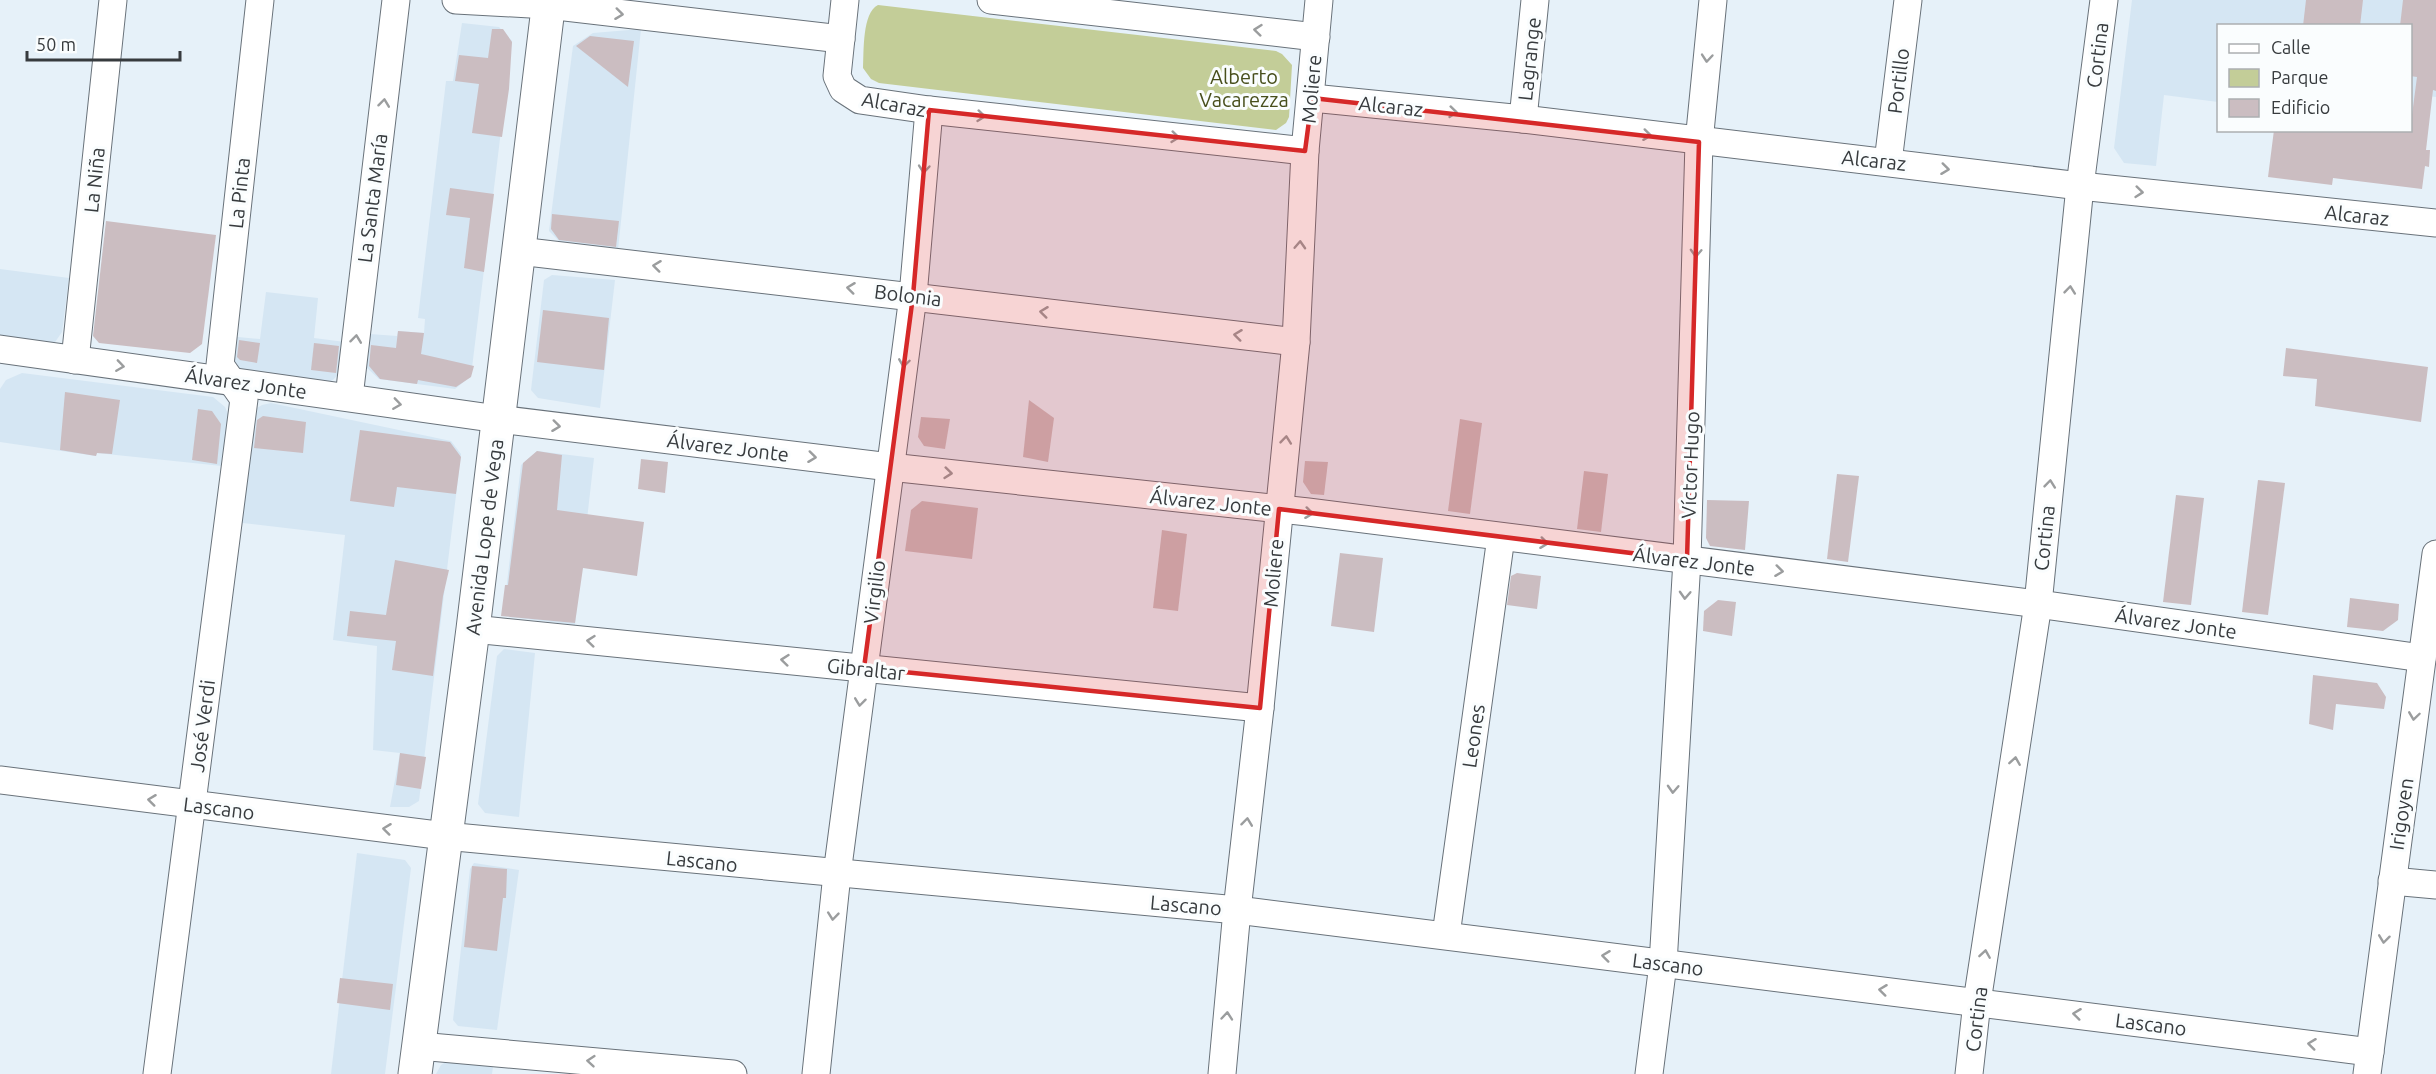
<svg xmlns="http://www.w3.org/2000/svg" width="2436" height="1074" viewBox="0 0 2436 1074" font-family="Ubuntu,sans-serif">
<rect width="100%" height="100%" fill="#e6f1f9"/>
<g fill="#d5e6f3">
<polygon points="2132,0 2436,0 2436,97 2427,96 2410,122 2410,26 2218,26 2218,102 2164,95 2156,166 2124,163 2114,148"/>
<polygon points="462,23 499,27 512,41 471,376 455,389 379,379 366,367 370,334 397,336 398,331 424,333 425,319 418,318 446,81 453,81"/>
<polygon points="641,29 618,250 561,243 549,231 573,46 593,33"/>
<polygon points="0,269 69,278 62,332 53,345 0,344"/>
<polygon points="552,275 615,280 600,408 538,398 531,390 544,280"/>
<polygon points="266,292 318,298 314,338 345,342 339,373 334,379 328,383 236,369 228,336 260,339"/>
<polygon points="22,373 213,397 225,407 228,414 222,466 97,453 96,456 0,442 0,389 6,380"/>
<polygon points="271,403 451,441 461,454 419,801 409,807 390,807 400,753 373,750 377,646 333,640 345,535 234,522 252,411 262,405"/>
<polygon points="537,451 594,458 575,625 503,616 521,465"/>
<polygon points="504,649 535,653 519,817 485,813 478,804 497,656"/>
<polygon points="357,853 405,860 411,868 385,1074 331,1074"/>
<polygon points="474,863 519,870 497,1030 458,1026 453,1020 470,869"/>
<polygon points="449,1060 494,1060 492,1074 436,1074 441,1065"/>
</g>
<path fill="#c3cd98" d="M878,5l398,46 6,3 10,11 -3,52 -3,6 -10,7 -397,-47 -8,-4 -8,-11c1,-17 -1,-55 15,-63z"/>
<g fill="#cbbdc1">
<polygon points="2306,0 2363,0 2360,26 2303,26"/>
<polygon points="2403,0 2436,0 2436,91 2433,90 2426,150 2430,150 2429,167 2425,166 2422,189 2333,178 2332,185 2268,177 2274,130 2410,130 2417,77 2410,76 2410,26 2400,26"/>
<polygon points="492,29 503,29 512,42 509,89 502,137 472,133 479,84 455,81 459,55 488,58"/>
<polygon points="590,36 634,41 628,87 576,46"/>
<polygon points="450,188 494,194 484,272 464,268 470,218 446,215"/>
<polygon points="552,214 619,221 616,247 559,240 551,229"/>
<polygon points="106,221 216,235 202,344 190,353 99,343 93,336"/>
<polygon points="543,310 609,318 604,370 537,362"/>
<polygon points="398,331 424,333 421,354 474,366 471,377 456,387 418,380 417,384 380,379 369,366 371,345 396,348"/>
<polygon points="239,340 260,343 257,363 240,360 237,357"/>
<polygon points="314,343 339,346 336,373 311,370"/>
<polygon points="2286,348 2428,367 2421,422 2315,406 2317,379 2283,376"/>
<polygon points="65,392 120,400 112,454 97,453 96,456 60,450"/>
<polygon points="1029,400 1054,418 1048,462 1023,457"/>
<polygon points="198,409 212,411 221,424 217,464 192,460"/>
<polygon points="263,416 306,422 303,453 254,448 257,420"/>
<polygon points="921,417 950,419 945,449 924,446 918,437"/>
<polygon points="1460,419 1482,423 1470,514 1448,511"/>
<polygon points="360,430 450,442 461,457 456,494 397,487 394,507 350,501"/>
<polygon points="537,451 562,455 557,510 644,522 637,576 583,568 575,623 501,616 505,585 508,585 523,463"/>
<polygon points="641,459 668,462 665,493 638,489"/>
<polygon points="1305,461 1328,462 1324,495 1311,494 1303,482"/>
<polygon points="1584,471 1608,474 1601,532 1577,529"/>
<polygon points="1837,474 1859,476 1848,562 1827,559"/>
<polygon points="2258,480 2285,483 2268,615 2242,612"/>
<polygon points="2176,495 2204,498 2191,605 2163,602"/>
<polygon points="1707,500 1749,501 1745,550 1710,546 1706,538"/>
<polygon points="922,501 978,508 972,559 905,551 911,510"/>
<polygon points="1162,530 1187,534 1178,611 1153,608"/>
<polygon points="1340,553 1383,558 1374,632 1331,626"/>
<polygon points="395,560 449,570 443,596 433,676 392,670 396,641 347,636 350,611 386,615"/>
<polygon points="1517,573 1541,576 1537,609 1507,605 1511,576"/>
<polygon points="2350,598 2399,604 2398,620 2383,631 2347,627"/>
<polygon points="1718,600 1736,602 1732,636 1703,631 1704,611"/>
<polygon points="2313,675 2377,683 2386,697 2384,709 2336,704 2333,730 2309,724"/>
<polygon points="400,753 426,757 421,789 396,785"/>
<polygon points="472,866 507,869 506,898 503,898 497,951 464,947"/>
<polygon points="340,978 393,984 390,1010 337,1003"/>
</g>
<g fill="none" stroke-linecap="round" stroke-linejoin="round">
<defs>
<g id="minor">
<polyline points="456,0 548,5 841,39"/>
<polyline points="845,0 837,76 843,89 860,100 929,110 1305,151"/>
<polyline points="991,0 1316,37"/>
<polyline points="1312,98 1523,119 2080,186 2436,223"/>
<polyline points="1523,119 1535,0"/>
<polyline points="1888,162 1908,0"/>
<polyline points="519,251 1296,342"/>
<polyline points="0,349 498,419 890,467 1308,512 2038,604 2422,658"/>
<polyline points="75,360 113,0"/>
<polyline points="349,397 396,0"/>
<polyline points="473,629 1260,708"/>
<polyline points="0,780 445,836 1237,910 2370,1052"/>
<polyline points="2392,881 2436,885"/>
<polyline points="1446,935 1501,537"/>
<polyline points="419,1046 733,1074"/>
<polyline points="157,1074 244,399 220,365 260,0"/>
<polyline points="816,1074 837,874 913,296 929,110"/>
<polyline points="1222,1074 1237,910 1260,708 1296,342 1305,151 1319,0"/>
<polyline points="1649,1074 1663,964 1687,560 1699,142 1713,0"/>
<polyline points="1969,1074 1977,1002 2038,604 2080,186 2104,0"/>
<polyline points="2367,1074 2436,554"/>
</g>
<polyline id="major" points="415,1074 473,629 549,0"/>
</defs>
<use href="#minor" stroke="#69727a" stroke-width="29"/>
<use href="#major" stroke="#69727a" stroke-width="35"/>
<use href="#minor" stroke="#fff" stroke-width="27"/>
<use href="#major" stroke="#fff" stroke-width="33"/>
</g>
<defs><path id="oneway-chevron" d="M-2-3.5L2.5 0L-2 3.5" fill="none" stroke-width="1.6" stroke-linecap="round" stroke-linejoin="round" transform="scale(1.5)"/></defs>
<g stroke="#9b9d9e">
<use href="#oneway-chevron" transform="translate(619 14) rotate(7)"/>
<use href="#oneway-chevron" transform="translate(1258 30) rotate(-174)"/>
<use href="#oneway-chevron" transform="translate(1707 58) rotate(95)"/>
<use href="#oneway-chevron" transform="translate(384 103) rotate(-83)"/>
<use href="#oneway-chevron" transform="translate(1453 112) rotate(6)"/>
<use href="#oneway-chevron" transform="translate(981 116) rotate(6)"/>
<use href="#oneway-chevron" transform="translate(1647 135) rotate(7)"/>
<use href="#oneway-chevron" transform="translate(1175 137) rotate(6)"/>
<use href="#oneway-chevron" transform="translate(924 169) rotate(95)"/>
<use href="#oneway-chevron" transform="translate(1945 169) rotate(7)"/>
<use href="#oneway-chevron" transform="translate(2139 192) rotate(6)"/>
<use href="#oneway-chevron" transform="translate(1300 245) rotate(-87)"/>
<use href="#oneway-chevron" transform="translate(1696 253) rotate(92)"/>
<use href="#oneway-chevron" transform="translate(657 266) rotate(-173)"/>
<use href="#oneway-chevron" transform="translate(851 288) rotate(-173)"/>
<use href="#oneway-chevron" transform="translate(2070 290) rotate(-84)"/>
<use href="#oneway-chevron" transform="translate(1044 312) rotate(-173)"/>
<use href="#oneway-chevron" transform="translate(1238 335) rotate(-173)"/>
<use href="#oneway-chevron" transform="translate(356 339) rotate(-83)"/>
<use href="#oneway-chevron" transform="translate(904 363) rotate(98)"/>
<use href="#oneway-chevron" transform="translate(120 366) rotate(8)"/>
<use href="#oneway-chevron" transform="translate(397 404) rotate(8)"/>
<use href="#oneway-chevron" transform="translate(556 426) rotate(7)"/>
<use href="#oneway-chevron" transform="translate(1286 440) rotate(-84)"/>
<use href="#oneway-chevron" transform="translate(812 457) rotate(7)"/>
<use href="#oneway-chevron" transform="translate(948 473) rotate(6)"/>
<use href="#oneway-chevron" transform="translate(2050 484) rotate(-84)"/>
<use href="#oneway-chevron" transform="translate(1309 513) rotate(7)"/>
<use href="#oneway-chevron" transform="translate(1544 543) rotate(7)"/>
<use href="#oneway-chevron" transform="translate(1779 571) rotate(7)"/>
<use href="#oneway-chevron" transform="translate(1685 595) rotate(93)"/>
<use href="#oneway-chevron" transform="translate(591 641) rotate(-174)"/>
<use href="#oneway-chevron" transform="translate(785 660) rotate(-174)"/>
<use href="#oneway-chevron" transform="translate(860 702) rotate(97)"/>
<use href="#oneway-chevron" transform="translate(2414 716) rotate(98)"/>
<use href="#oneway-chevron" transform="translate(2015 761) rotate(-81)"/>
<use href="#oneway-chevron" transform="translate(1673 789) rotate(93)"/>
<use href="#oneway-chevron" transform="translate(152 800) rotate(-173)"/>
<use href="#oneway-chevron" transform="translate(1247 822) rotate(-83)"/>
<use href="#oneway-chevron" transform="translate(387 829) rotate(-173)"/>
<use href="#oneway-chevron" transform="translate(833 916) rotate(96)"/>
<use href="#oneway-chevron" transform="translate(2384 939) rotate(97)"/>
<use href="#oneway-chevron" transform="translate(1985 954) rotate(-81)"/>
<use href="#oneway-chevron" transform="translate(1606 956) rotate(-173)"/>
<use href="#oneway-chevron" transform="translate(1883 990) rotate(-173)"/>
<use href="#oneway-chevron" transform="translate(2077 1014) rotate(-173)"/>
<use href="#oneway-chevron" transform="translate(1227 1016) rotate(-85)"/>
<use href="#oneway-chevron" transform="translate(2312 1044) rotate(-173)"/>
<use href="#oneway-chevron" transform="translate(591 1061) rotate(-175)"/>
</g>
<path fill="#d62828" fill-opacity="0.2" stroke="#d62828" stroke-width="4.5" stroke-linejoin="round" d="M1312,98l387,44 -12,418 -408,-51 -19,199 -396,-40 49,-372 16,-186 376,41z"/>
<g text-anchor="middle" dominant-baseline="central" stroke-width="6" stroke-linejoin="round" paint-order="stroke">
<g font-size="20" fill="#373b3e" stroke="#fafdfe">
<text transform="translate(2097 55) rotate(-83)">Cortina</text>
<text transform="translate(1529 59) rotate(-84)">Lagrange</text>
<text transform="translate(1898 81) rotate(-83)">Portillo</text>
<text transform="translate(1311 89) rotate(-85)">Moliere</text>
<text transform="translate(894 104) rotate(10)">Alcaraz</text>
<text transform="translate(1391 106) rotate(6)">Alcaraz</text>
<text transform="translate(1874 160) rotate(6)">Alcaraz</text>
<text transform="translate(94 180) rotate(-84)">La Niña</text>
<text transform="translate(239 193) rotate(-84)">La Pinta</text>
<text transform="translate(372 198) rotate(-83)">La Santa María</text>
<text transform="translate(2357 215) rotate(6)">Alcaraz</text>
<text transform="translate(908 295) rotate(7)">Bolonia</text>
<text transform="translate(246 383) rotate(8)">Álvarez Jonte</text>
<text transform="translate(728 447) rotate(7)">Álvarez Jonte</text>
<text transform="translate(1690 465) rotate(-88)">Víctor Hugo</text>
<text transform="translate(1211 502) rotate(6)">Álvarez Jonte</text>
<text transform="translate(484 537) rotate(-83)">Avenida Lope de Vega</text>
<text transform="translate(2044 538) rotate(-84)">Cortina</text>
<text transform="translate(1694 561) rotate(7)">Álvarez Jonte</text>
<text transform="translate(1273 573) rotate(-85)">Moliere</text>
<text transform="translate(874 592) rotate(-83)">Virgilio</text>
<text transform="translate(2176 623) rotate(8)">Álvarez Jonte</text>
<text transform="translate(866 669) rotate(6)">Gibraltar</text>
<text transform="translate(202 726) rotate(-83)">José Verdi</text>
<text transform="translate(1473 736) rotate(-82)">Leones</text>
<text transform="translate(219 808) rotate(7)">Lascano</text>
<text transform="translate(2401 814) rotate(-82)">Irigoyen</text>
<text transform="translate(702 861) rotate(6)">Lascano</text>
<text transform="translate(1186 905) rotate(5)">Lascano</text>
<text transform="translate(1668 964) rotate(7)">Lascano</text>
<text transform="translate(1976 1019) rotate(-83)">Cortina</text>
<text transform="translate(2151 1024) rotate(7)">Lascano</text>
</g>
<g font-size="20" fill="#484f1c" stroke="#fafdfe">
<text x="1244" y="76">Alberto<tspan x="1244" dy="23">Vacarezza</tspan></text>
</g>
</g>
<rect x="2217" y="24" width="195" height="108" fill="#fafdfe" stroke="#acafb1" stroke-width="1.5"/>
<rect x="2229" y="44" width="30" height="9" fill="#ffffff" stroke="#acafb1" stroke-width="1.5"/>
<text x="2271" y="54" font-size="18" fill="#373b3e">Calle</text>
<rect x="2229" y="69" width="30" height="18" fill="#c3cd98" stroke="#acafb1" stroke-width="1.5"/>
<text x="2271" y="84" font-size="18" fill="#373b3e">Parque</text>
<rect x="2229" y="99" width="30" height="18" fill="#cbbdc1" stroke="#acafb1" stroke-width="1.5"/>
<text x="2271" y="114" font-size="18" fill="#373b3e">Edificio</text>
<path d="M27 51v9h153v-9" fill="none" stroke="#373b3e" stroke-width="3"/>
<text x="36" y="51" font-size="18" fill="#373b3e" stroke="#fafdfe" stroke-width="4.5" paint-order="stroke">50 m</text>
</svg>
